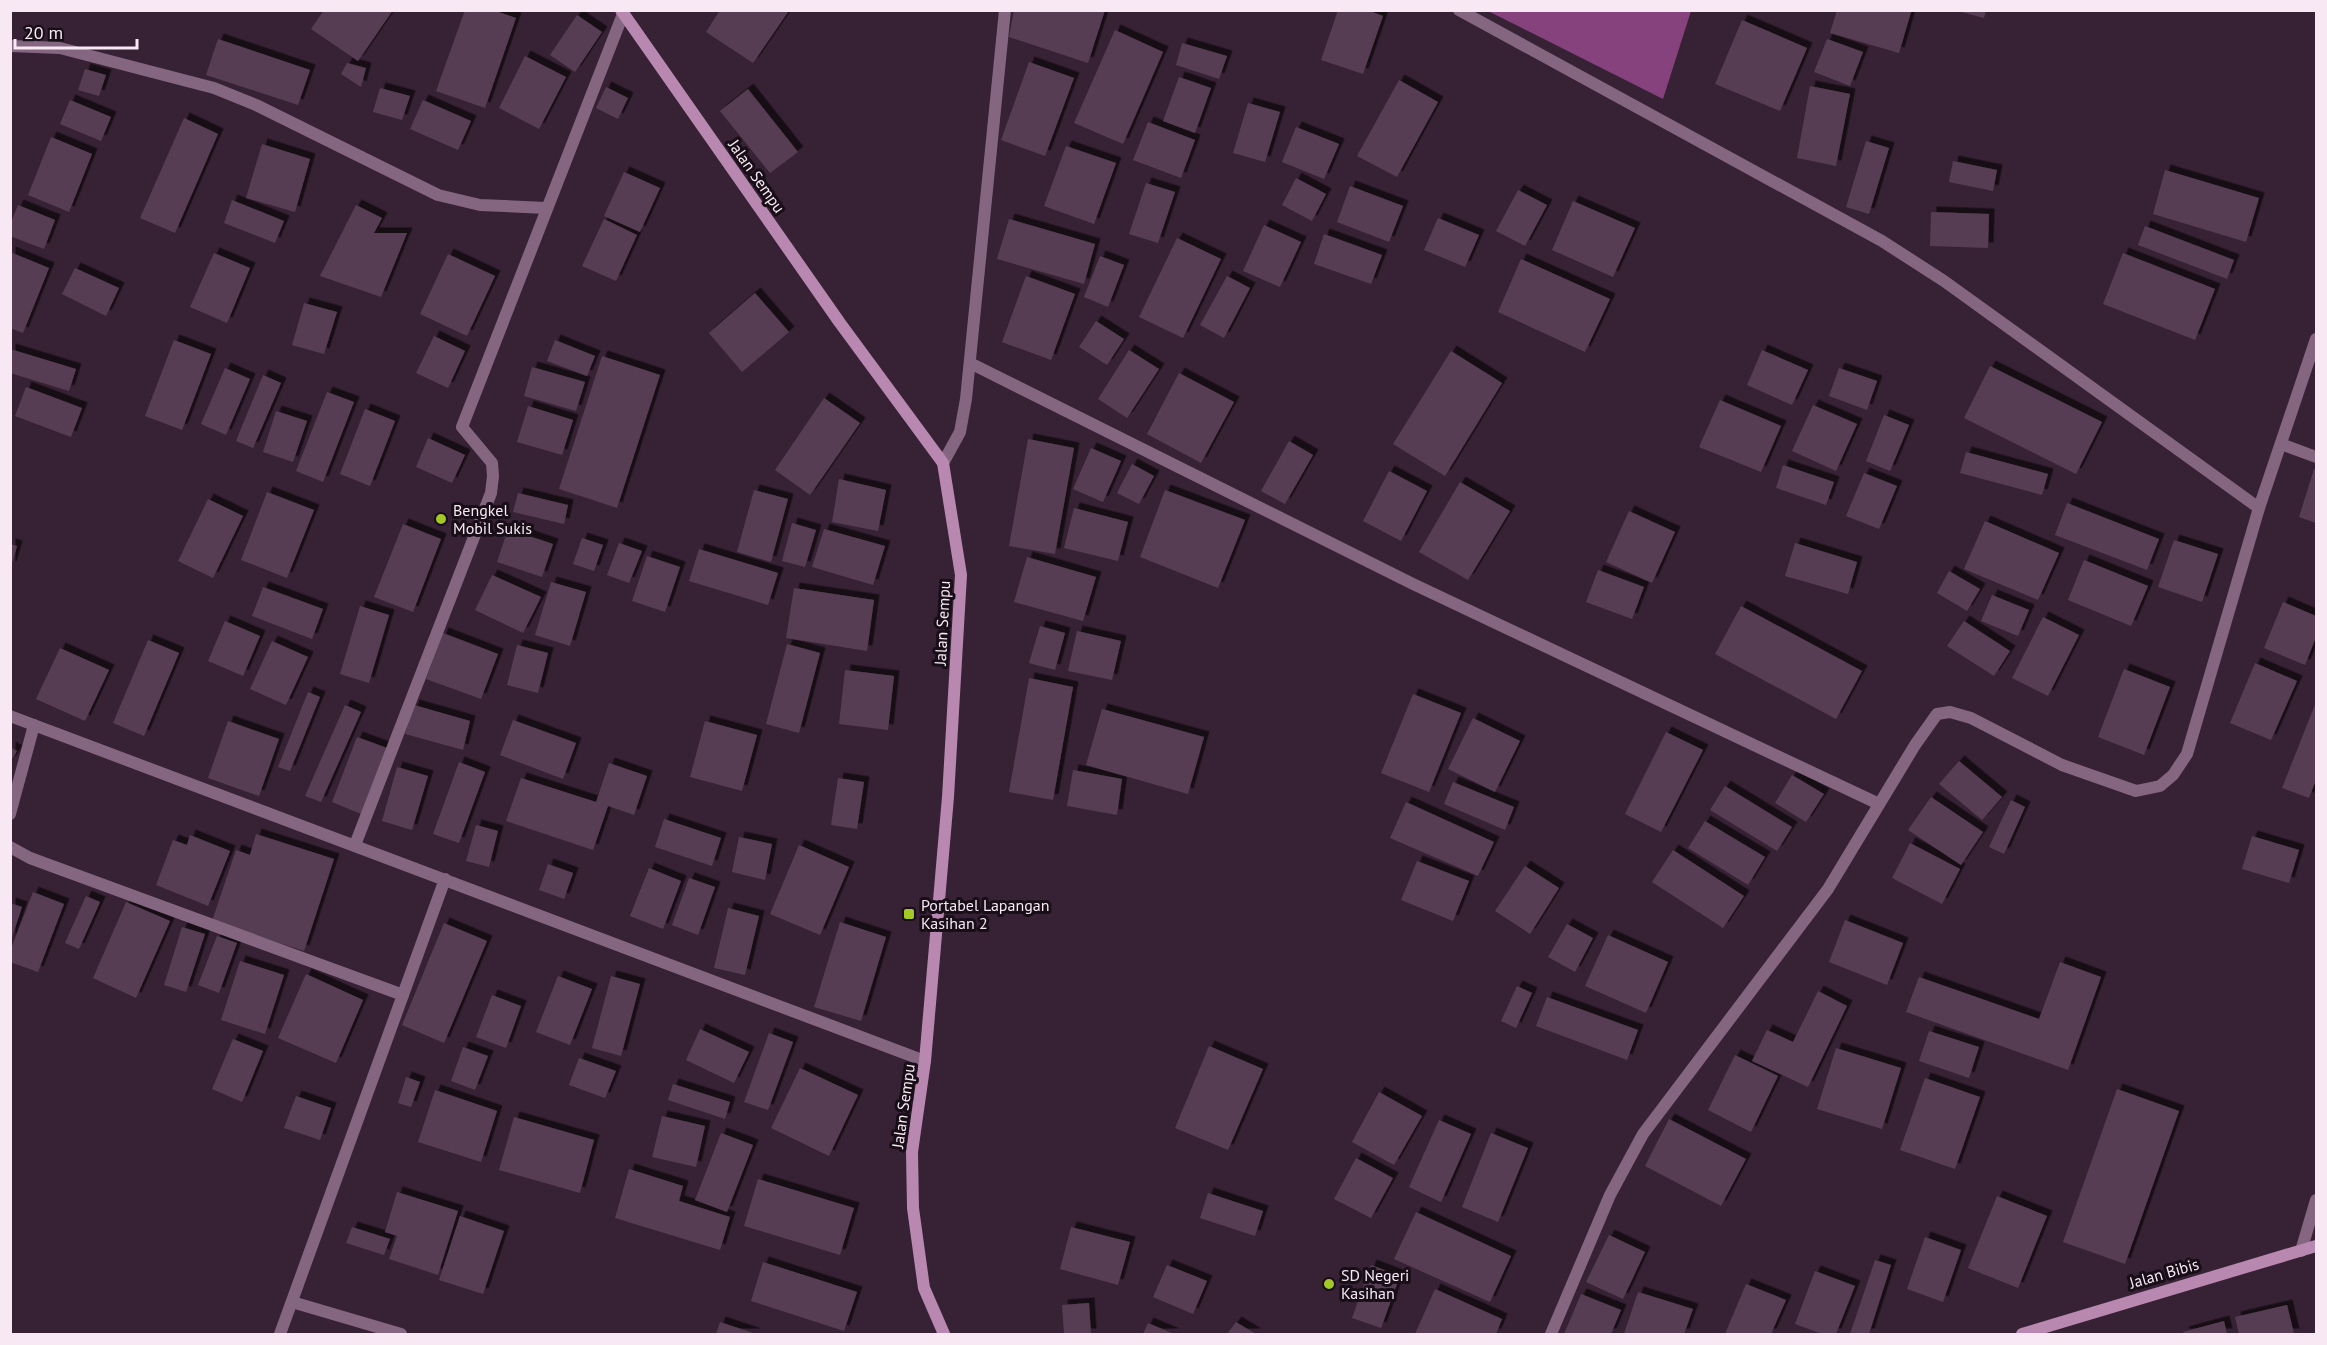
<svg xmlns="http://www.w3.org/2000/svg" width="2327" height="1345" viewBox="0 0 2327 1345" font-family="'PT Sans',sans-serif">
<defs>
<filter id="shadow"><feDropShadow dx="5.5" dy="-5.5" stdDeviation="0" flood-color="#0009"/></filter>
</defs>
<rect width="100%" height="100%" fill="#372134"/>
<polygon fill="#85427c" points="1488,11 1691,11 1663,99"/>
<g fill="#563e52" filter="url(#shadow)">
<polygon points="324,10 393,10 358,61 311,29"/>
<polygon points="465,10 493,10 516,18 485,108 436,91"/>
<polygon points="720,10 785,10 788,12 753,63 706,32"/>
<polygon points="1014,10 1105,10 1088,63 1009,37"/>
<polygon points="1338,10 1367,10 1383,16 1363,74 1321,60"/>
<polygon points="1837,10 1911,12 1899,53 1830,33"/>
<polygon points="1954,10 1986,10 1984,18"/>
<polygon points="577,15 602,32 575,72 550,55"/>
<polygon points="1742,20 1807,48 1780,111 1715,84"/>
<polygon points="1115,30 1163,52 1123,144 1074,123"/>
<polygon points="218,39 310,70 298,105 206,75"/>
<polygon points="1827,39 1863,52 1850,86 1814,72"/>
<polygon points="1182,43 1227,56 1219,79 1176,65"/>
<polygon points="525,56 566,77 539,129 499,108"/>
<polygon points="1029,62 1074,78 1045,156 1001,140"/>
<polygon points="347,63 366,68 361,87 341,74"/>
<polygon points="85,69 106,75 99,96 78,90"/>
<polygon points="1179,77 1211,88 1195,133 1163,121"/>
<polygon points="1399,80 1438,102 1397,177 1357,156"/>
<polygon points="1810,86 1850,94 1836,166 1797,158"/>
<polygon points="606,87 628,98 618,119 596,108"/>
<polygon points="380,88 410,96 402,120 373,112"/>
<polygon points="748,89 798,152 770,173 720,111"/>
<polygon points="70,100 111,117 101,141 60,124"/>
<polygon points="423,100 471,121 458,150 410,129"/>
<polygon points="1248,103 1280,112 1265,162 1233,153"/>
<polygon points="184,118 218,134 175,233 140,218"/>
<polygon points="1148,122 1195,140 1181,178 1133,160"/>
<polygon points="1296,127 1339,144 1324,179 1282,162"/>
<polygon points="51,137 92,154 69,212 28,195"/>
<polygon points="1866,141 1889,148 1869,214 1846,207"/>
<polygon points="262,144 310,159 295,212 246,198"/>
<polygon points="1066,146 1116,163 1094,224 1044,206"/>
<polygon points="1953,161 1997,170 1993,191 1949,182"/>
<polygon points="2165,170 2259,198 2246,242 2153,214"/>
<polygon points="624,172 660,188 640,232 604,216"/>
<polygon points="1296,178 1326,194 1312,221 1282,205"/>
<polygon points="1146,183 1175,192 1158,243 1129,234"/>
<polygon points="1350,186 1403,206 1389,242 1337,222"/>
<polygon points="1518,190 1547,205 1525,246 1496,231"/>
<polygon points="232,200 284,221 275,243 224,223"/>
<polygon points="1573,201 1635,228 1613,277 1552,250"/>
<polygon points="18,205 55,220 44,249 10,236 10,225"/>
<polygon points="356,205 382,218 374,233 407,233 381,297 320,276"/>
<polygon points="1931,212 1989,214 1988,248 1930,246"/>
<polygon points="1438,218 1479,235 1465,267 1424,250"/>
<polygon points="604,219 637,235 616,281 582,266"/>
<polygon points="1009,219 1095,244 1084,284 997,259"/>
<polygon points="1264,225 1301,242 1280,287 1243,271"/>
<polygon points="2145,226 2234,260 2227,279 2138,245"/>
<polygon points="1324,234 1382,255 1371,284 1314,264"/>
<polygon points="1177,238 1221,259 1183,338 1139,317"/>
<polygon points="10,252 49,268 23,333 10,328"/>
<polygon points="214,253 250,268 227,323 190,307"/>
<polygon points="2123,253 2215,289 2195,340 2103,304"/>
<polygon points="448,254 495,276 467,336 420,314"/>
<polygon points="1100,256 1124,265 1108,307 1084,297"/>
<polygon points="1521,259 1610,299 1585,352 1498,312"/>
<polygon points="75,268 119,288 106,316 62,294"/>
<polygon points="1026,276 1075,294 1051,360 1002,342"/>
<polygon points="1227,276 1250,288 1224,338 1200,325"/>
<polygon points="755,293 789,332 742,372 709,333"/>
<polygon points="304,303 337,312 324,354 292,345"/>
<polygon points="1096,321 1124,339 1107,365 1079,347"/>
<polygon points="434,336 465,351 448,388 416,373"/>
<polygon points="174,340 211,354 182,430 145,416"/>
<polygon points="555,340 595,356 587,376 547,361"/>
<polygon points="10,349 76,369 69,391 10,373"/>
<polygon points="1129,350 1159,369 1127,418 1098,399"/>
<polygon points="1762,350 1808,370 1792,405 1747,385"/>
<polygon points="1451,351 1502,383 1445,476 1393,444"/>
<polygon points="602,356 660,375 617,508 559,489"/>
<polygon points="1990,366 2102,422 2076,474 1964,418"/>
<polygon points="532,367 585,382 576,411 524,396"/>
<polygon points="225,368 250,379 226,435 201,424"/>
<polygon points="1839,368 1877,381 1867,410 1829,396"/>
<polygon points="1179,373 1234,402 1201,463 1147,434"/>
<polygon points="263,375 281,383 253,448 236,441"/>
<polygon points="26,387 82,408 71,437 15,416"/>
<polygon points="327,392 354,402 323,482 296,471"/>
<polygon points="824,398 860,423 810,495 775,470"/>
<polygon points="1720,400 1781,426 1761,472 1699,447"/>
<polygon points="1813,405 1857,424 1836,471 1792,451"/>
<polygon points="528,406 573,420 562,455 517,442"/>
<polygon points="365,409 395,421 370,486 340,474"/>
<polygon points="276,411 307,421 293,462 263,452"/>
<polygon points="1884,415 1909,425 1890,471 1866,461"/>
<polygon points="428,438 465,455 452,483 416,467"/>
<polygon points="1028,439 1074,448 1055,554 1009,546"/>
<polygon points="1289,441 1313,455 1285,504 1261,491"/>
<polygon points="1091,448 1121,461 1103,502 1073,489"/>
<polygon points="1966,452 2048,474 2042,495 1960,473"/>
<polygon points="1132,464 1154,476 1139,504 1117,493"/>
<polygon points="1783,465 1834,482 1826,505 1776,488"/>
<polygon points="2314,469 2316,470 2316,523 2299,517"/>
<polygon points="1389,471 1427,491 1401,541 1363,521"/>
<polygon points="1864,473 1897,486 1879,529 1846,516"/>
<polygon points="839,479 886,490 878,531 832,522"/>
<polygon points="1460,482 1510,511 1468,580 1419,552"/>
<polygon points="754,490 788,499 771,562 737,552"/>
<polygon points="1165,490 1245,520 1218,588 1140,557"/>
<polygon points="267,492 314,510 287,578 241,560"/>
<polygon points="518,493 568,505 564,524 513,512"/>
<polygon points="208,499 243,516 213,578 178,561"/>
<polygon points="2067,503 2159,539 2147,570 2055,535"/>
<polygon points="1074,508 1128,522 1118,561 1064,548"/>
<polygon points="1629,511 1675,532 1652,583 1606,562"/>
<polygon points="1985,521 2059,553 2038,600 1964,569"/>
<polygon points="792,523 816,530 805,567 782,561"/>
<polygon points="403,524 441,539 413,612 374,597"/>
<polygon points="508,529 553,544 542,577 497,562"/>
<polygon points="824,529 885,546 873,585 812,567"/>
<polygon points="582,538 603,545 594,571 573,564"/>
<polygon points="2174,540 2218,554 2202,602 2158,587"/>
<polygon points="619,543 642,551 629,583 607,575"/>
<polygon points="1795,543 1857,562 1848,594 1785,576"/>
<polygon points="10,544 17,546 11,567 10,567"/>
<polygon points="699,549 778,573 768,605 689,581"/>
<polygon points="647,556 680,567 665,612 632,601"/>
<polygon points="1027,557 1096,577 1083,621 1014,602"/>
<polygon points="2084,560 2148,586 2131,626 2068,600"/>
<polygon points="1598,570 1644,587 1632,619 1586,602"/>
<polygon points="1949,571 1980,589 1967,611 1937,593"/>
<polygon points="492,575 541,597 523,633 475,610"/>
<polygon points="551,582 586,592 570,646 535,635"/>
<polygon points="263,587 323,609 312,639 252,616"/>
<polygon points="794,588 874,600 867,651 786,638"/>
<polygon points="1992,595 2029,610 2018,636 1981,621"/>
<polygon points="2283,602 2316,616 2316,637 2305,665 2264,648"/>
<polygon points="360,606 389,615 369,683 340,674"/>
<polygon points="1741,606 1862,671 1836,719 1715,654"/>
<polygon points="2043,617 2079,635 2048,696 2012,678"/>
<polygon points="225,621 260,636 243,676 208,661"/>
<polygon points="1964,621 2010,651 1994,676 1947,646"/>
<polygon points="1040,626 1065,633 1055,670 1029,663"/>
<polygon points="1077,631 1121,641 1112,680 1068,671"/>
<polygon points="443,633 498,654 481,699 426,679"/>
<polygon points="148,640 179,653 144,736 113,723"/>
<polygon points="272,641 308,657 286,705 250,689"/>
<polygon points="787,644 820,653 799,733 766,724"/>
<polygon points="517,645 548,653 538,693 507,685"/>
<polygon points="60,648 109,670 85,721 36,699"/>
<polygon points="2255,663 2297,681 2271,740 2230,723"/>
<polygon points="2124,669 2170,687 2144,755 2098,737"/>
<polygon points="845,670 894,676 888,730 839,724"/>
<polygon points="1029,678 1073,687 1053,800 1009,792"/>
<polygon points="308,692 320,697 290,771 278,767"/>
<polygon points="1413,694 1461,713 1429,792 1381,773"/>
<polygon points="2316,702 2316,780 2309,798 2282,788"/>
<polygon points="345,705 361,712 321,802 305,796"/>
<polygon points="414,705 470,721 463,750 405,734"/>
<polygon points="1102,709 1204,737 1188,794 1086,765"/>
<polygon points="1473,718 1520,741 1495,792 1448,769"/>
<polygon points="513,720 576,743 563,779 500,755"/>
<polygon points="228,721 279,739 259,796 208,778"/>
<polygon points="705,721 757,735 742,791 690,777"/>
<polygon points="1666,732 1703,750 1661,832 1625,814"/>
<polygon points="357,737 387,748 361,814 332,802"/>
<polygon points="10,747 17,751 10,762"/>
<polygon points="1959,761 2002,797 1982,820 1939,784"/>
<polygon points="459,762 485,772 459,843 433,834"/>
<polygon points="609,763 647,776 634,815 608,806 593,850 506,821 521,778 596,802"/>
<polygon points="397,767 428,776 412,830 382,821"/>
<polygon points="1073,770 1122,779 1117,815 1067,806"/>
<polygon points="1792,775 1824,794 1806,822 1775,803"/>
<polygon points="838,778 864,782 857,829 831,825"/>
<polygon points="1453,782 1514,807 1505,830 1444,804"/>
<polygon points="1725,786 1792,827 1777,851 1710,810"/>
<polygon points="1931,797 1983,832 1961,865 1908,830"/>
<polygon points="2011,800 2025,807 2004,854 1989,847"/>
<polygon points="1406,802 1494,842 1478,876 1390,838"/>
<polygon points="664,819 721,838 712,866 655,847"/>
<polygon points="1705,821 1765,857 1748,885 1688,848"/>
<polygon points="476,825 498,831 489,867 466,861"/>
<polygon points="256,834 334,859 304,951 212,921 236,850 250,855"/>
<polygon points="190,835 230,851 208,906 156,885 173,840 187,845"/>
<polygon points="2252,836 2299,850 2289,883 2242,869"/>
<polygon points="739,837 772,844 765,880 732,872"/>
<polygon points="1910,843 1960,869 1942,904 1892,878"/>
<polygon points="799,845 849,867 820,935 770,914"/>
<polygon points="1673,850 1744,896 1723,928 1652,882"/>
<polygon points="1417,861 1469,881 1453,921 1401,900"/>
<polygon points="548,864 573,873 564,899 539,890"/>
<polygon points="1525,866 1559,888 1530,934 1495,911"/>
<polygon points="649,868 681,881 663,929 630,916"/>
<polygon points="689,878 715,887 698,935 672,925"/>
<polygon points="33,892 64,904 38,972 10,962 10,951"/>
<polygon points="86,896 100,902 79,949 65,943"/>
<polygon points="126,902 170,921 136,998 93,978"/>
<polygon points="10,903 22,907 11,940 10,940"/>
<polygon points="728,908 759,916 745,975 714,968"/>
<polygon points="1845,920 1903,943 1887,985 1829,962"/>
<polygon points="840,922 886,937 861,1021 814,1007"/>
<polygon points="444,923 487,941 444,1043 402,1025"/>
<polygon points="1567,924 1593,938 1575,972 1548,957"/>
<polygon points="182,927 205,934 186,992 164,985"/>
<polygon points="1608,935 1668,962 1646,1013 1585,986"/>
<polygon points="217,936 237,943 219,993 198,985"/>
<polygon points="240,961 284,975 265,1034 221,1020"/>
<polygon points="2060,962 2101,977 2068,1070 1906,1012 1919,977 2039,1019"/>
<polygon points="306,974 363,1000 336,1063 278,1038"/>
<polygon points="558,976 592,989 570,1045 536,1032"/>
<polygon points="611,976 640,984 621,1056 592,1048"/>
<polygon points="1517,986 1532,993 1516,1028 1501,1021"/>
<polygon points="1818,991 1847,1006 1808,1087 1752,1061 1767,1030 1793,1042"/>
<polygon points="492,995 521,1006 506,1048 476,1037"/>
<polygon points="1547,997 1638,1030 1627,1060 1536,1026"/>
<polygon points="700,1029 749,1052 734,1083 686,1060"/>
<polygon points="1929,1031 1979,1047 1969,1078 1919,1061"/>
<polygon points="769,1033 793,1042 768,1110 744,1102"/>
<polygon points="233,1039 263,1051 242,1102 212,1089"/>
<polygon points="1209,1046 1263,1069 1228,1150 1175,1128"/>
<polygon points="463,1047 488,1056 475,1090 451,1081"/>
<polygon points="1836,1048 1901,1068 1882,1129 1817,1109"/>
<polygon points="1735,1055 1778,1076 1751,1132 1708,1110"/>
<polygon points="579,1058 616,1071 605,1098 569,1085"/>
<polygon points="800,1068 858,1095 829,1156 771,1128"/>
<polygon points="406,1077 420,1082 411,1107 398,1103"/>
<polygon points="1925,1078 1980,1097 1955,1169 1900,1150"/>
<polygon points="673,1084 730,1102 725,1119 668,1100"/>
<polygon points="2117,1089 2179,1111 2125,1264 2063,1242"/>
<polygon points="435,1090 497,1111 481,1162 418,1142"/>
<polygon points="1379,1092 1422,1116 1394,1165 1352,1142"/>
<polygon points="296,1096 331,1108 320,1140 284,1128"/>
<polygon points="662,1116 705,1126 696,1167 652,1157"/>
<polygon points="514,1117 594,1140 580,1193 499,1170"/>
<polygon points="1669,1119 1746,1159 1721,1206 1645,1166"/>
<polygon points="1439,1120 1471,1134 1441,1202 1409,1187"/>
<polygon points="721,1133 753,1145 727,1212 695,1200"/>
<polygon points="1491,1133 1528,1148 1498,1222 1462,1207"/>
<polygon points="1356,1158 1393,1178 1371,1218 1334,1199"/>
<polygon points="629,1169 683,1186 679,1201 730,1217 720,1250 615,1218"/>
<polygon points="758,1179 854,1208 840,1255 744,1226"/>
<polygon points="397,1192 458,1211 438,1275 389,1259 397,1236 385,1232"/>
<polygon points="1208,1193 1263,1211 1255,1236 1200,1218"/>
<polygon points="1997,1196 2047,1216 2018,1288 1968,1268"/>
<polygon points="1416,1212 1511,1256 1490,1302 1394,1259"/>
<polygon points="460,1216 504,1231 483,1294 439,1280"/>
<polygon points="352,1227 390,1239 384,1255 346,1243"/>
<polygon points="1071,1227 1130,1242 1118,1285 1060,1269"/>
<polygon points="1609,1235 1645,1252 1623,1299 1586,1282"/>
<polygon points="1925,1237 1961,1250 1943,1302 1907,1289"/>
<polygon points="1875,1260 1891,1265 1869,1334 1850,1334"/>
<polygon points="763,1262 857,1292 844,1331 751,1301"/>
<polygon points="1167,1265 1207,1281 1193,1314 1153,1297"/>
<polygon points="1371,1265 1400,1276 1381,1328 1352,1318"/>
<polygon points="1815,1271 1855,1286 1836,1334 1822,1334 1795,1324"/>
<polygon points="1746,1284 1786,1300 1771,1334 1725,1334"/>
<polygon points="1435,1289 1502,1319 1496,1334 1415,1334"/>
<polygon points="1638,1292 1693,1309 1684,1334 1624,1334"/>
<polygon points="1581,1294 1621,1310 1611,1334 1564,1334"/>
<polygon points="1089,1303 1091,1334 1064,1334 1062,1305"/>
<polygon points="2287,1305 2294,1334 2239,1334 2235,1317"/>
<polygon points="2224,1321 2227,1334 2184,1334 2183,1332"/>
<polygon points="720,1322 756,1334 716,1334"/>
<polygon points="1236,1322 1256,1334 1227,1334"/>
<polygon points="1148,1323 1174,1334 1143,1334"/>
</g>
<g fill="none" stroke-linecap="round" stroke-linejoin="round">
<g stroke="#856680" stroke-width="12">
<polyline points="1459,10 1882,241 1944,281 2259,508"/>
<polyline points="10,46 60,48 214,88 256,105 438,195 480,205 546,208"/>
<polyline points="970,363 1413,584 1879,804"/>
<polyline points="2281,444 2316,457"/>
<polyline points="10,814 34,725"/>
<polyline points="355,845 491,493 493,476 492,463 462,427 623,14"/>
<polyline points="10,847 30,858 403,995"/>
<polyline points="2301,1251 2316,1200"/>
<polyline points="292,1302 401,1334"/>
</g>
<g stroke="#856680" stroke-width="12">
<polyline points="943,463 960,432 966,399 1005,10"/>
<polyline points="10,716 925,1061"/>
<polyline points="280,1334 445,879"/>
<polyline points="1551,1334 1610,1195 1643,1134 1828,889 1915,745 1937,714 1950,712 1971,718 2062,765 2136,791 2160,786 2173,775 2187,754 2259,508 2316,339"/>
</g>
<g stroke="#b988b1" stroke-width="12">
<polyline points="621,10 840,323 943,463 961,575 948,797 925,1061 912,1152 913,1208 924,1288 944,1334"/>
<polyline points="2022,1334 2316,1246"/>
</g>
</g>
<g fill="#a4c825" stroke="#180e17" stroke-width="2">
<circle cx="441" cy="519" r="6"/>
<rect x="903" y="908" width="12" height="12" rx="3"/>
<circle cx="1329" cy="1284" r="6"/>
</g>
<g text-anchor="middle" dominant-baseline="central" stroke-width="6" stroke-linejoin="round" paint-order="stroke">
<g font-size="16" fill="#f7e8f4" stroke="#180e17">
<text transform="translate(757 176) rotate(55)">Jalan Sempu</text>
<text transform="translate(942 623) rotate(-87)">Jalan Sempu</text>
<text transform="translate(903 1106) rotate(-82)">Jalan Sempu</text>
<text transform="translate(2164 1273) rotate(-16)">Jalan Bibis</text>
</g>
<g font-size="16" fill="#f7e8f4" stroke="#180e17" text-anchor="start">
<text x="453" y="510">Bengkel<tspan x="453" dy="18">Mobil Sukis</tspan></text>
<text x="921" y="905">Portabel Lapangan<tspan x="921" dy="18">Kasihan 2</tspan></text>
<text x="1341" y="1275">SD Negeri<tspan x="1341" dy="18">Kasihan</tspan></text>
</g>
</g>
<rect width="2327" height="1345" fill="none" stroke="#f7e8f4" stroke-width="24"/>
<path d="M15 39v9h122v-9" fill="none" stroke="#f7e8f4" stroke-width="3"/>
<text x="24" y="39" font-size="18" fill="#f7e8f4" stroke="#180e17" stroke-width="4.5" paint-order="stroke">20 m</text>
</svg>
